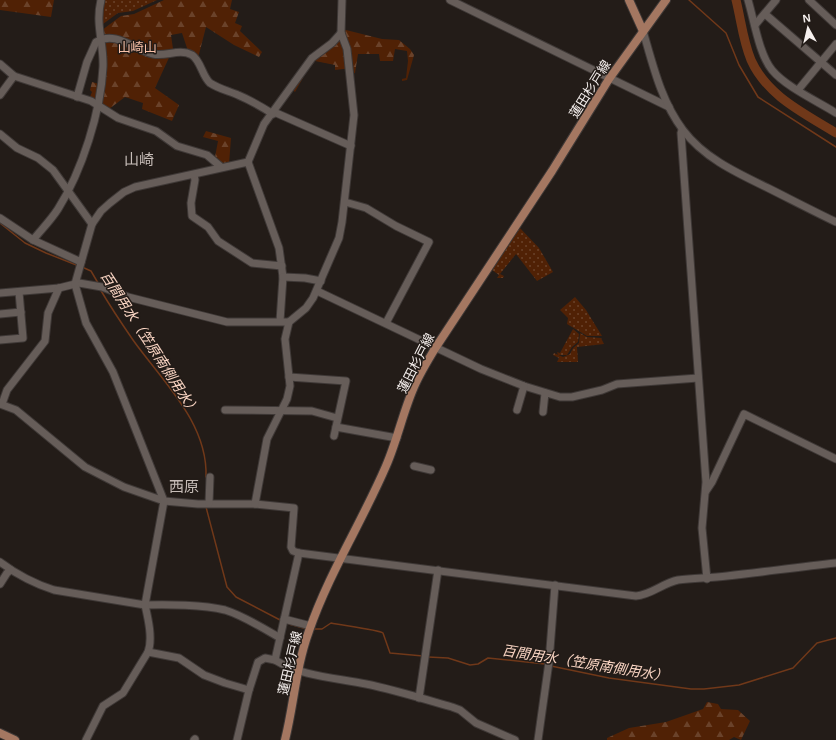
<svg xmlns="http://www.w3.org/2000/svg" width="836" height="740" viewBox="0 0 836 740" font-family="Arial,'Noto Sans JP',sans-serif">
<defs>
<pattern id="grass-dots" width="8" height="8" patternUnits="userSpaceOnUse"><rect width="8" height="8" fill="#502105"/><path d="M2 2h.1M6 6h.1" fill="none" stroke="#6a422a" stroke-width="1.8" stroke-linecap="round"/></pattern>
<pattern id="forest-firs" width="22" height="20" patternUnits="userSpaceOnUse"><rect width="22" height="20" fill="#502105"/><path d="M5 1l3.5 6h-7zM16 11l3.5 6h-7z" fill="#6a422a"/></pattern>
</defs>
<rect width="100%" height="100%" fill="#231c18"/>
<g fill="url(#grass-dots)">
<polygon points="104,0 157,0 133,11 118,13 103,24 101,24"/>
<polygon points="519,227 539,248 553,272 537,281 516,254 500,274 504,276 503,278 497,278 499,275 492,270"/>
<polygon points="575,297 586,310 602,336 587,336 567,324 568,318 560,310"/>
<polygon points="573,329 579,334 578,342 572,347 567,355 558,355 557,352 560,353"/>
<polygon points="580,333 587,337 601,338 604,344 577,347 578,362 557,362 559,358 553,355 554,353 563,357 570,354 573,348 579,343"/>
</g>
<g fill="url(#forest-firs)">
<polygon points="0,0 54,0 51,17 0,10"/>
<polygon points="164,0 232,0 230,9 239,12 235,23 242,26 240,31 262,52 259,57 234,45 206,27 198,58 188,51 182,33 171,35 173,49 155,88 179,105 172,121 142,109 143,103 125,97 109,109 101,105 102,30 121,16 134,14"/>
<polygon points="342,29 382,39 399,40 410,49 414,55 407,80 402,81 402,79 406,78 408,61 407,51 395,49 393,61 380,61 379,54 358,54 355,73 352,74 352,68 335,70 335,65 315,61 302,77 303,78 295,92 292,89 313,58"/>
<polygon points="92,82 99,84 96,100 89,99 92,92 90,90"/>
<polygon points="206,131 231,138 229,164 222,164 215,157 218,141 203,137"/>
<polygon points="707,702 718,704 721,709 738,710 750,721 741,740 734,737 729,740 607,740 607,738 629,728 666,722 703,709"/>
</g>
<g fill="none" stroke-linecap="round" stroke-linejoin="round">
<g stroke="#703819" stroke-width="1.5">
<polyline points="689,0 726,33 739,65 758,97 836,147"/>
<polyline points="0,223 25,243 46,253 79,266"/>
<polyline points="82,267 91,271 98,283"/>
<path d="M100,289c10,17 22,35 33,51 30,42 75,83 73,137"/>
<polyline points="206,507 227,587 236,597 282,621"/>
<polyline points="289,624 307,629"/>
<path d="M312,629h10l9,-6c9,2 48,7 52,10l7,20 33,3"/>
<polyline points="428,657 448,658 470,665 478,664 488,658 545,664"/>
<polyline points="551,666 609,678 691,689 704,689 739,685 793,668 817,643 836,638"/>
</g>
<path stroke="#703819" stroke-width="9" d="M736,0c5,20 7,41 15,60 16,36 53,53 85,73"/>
<defs>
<g id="minor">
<polyline points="450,0 669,107"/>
<path d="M748,0c6,20 11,54 24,70 14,17 45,31 64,43"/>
<polyline points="809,0 836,25"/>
<polyline points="765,14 836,75"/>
<polyline points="755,25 776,0"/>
<path d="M643,31c10,34 18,70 40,99 21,28 54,43 85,58 22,11 45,23 68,34"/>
<polyline points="0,64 14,76 91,101 118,118 156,131 177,146 207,155 221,167"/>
<polyline points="798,90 836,44"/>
<polyline points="0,95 14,76"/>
<path d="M77,97l10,-35 9,-20c20,-12 38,8 57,12 13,3 26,-6 39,1 9,6 10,21 18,28 9,6 19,8 28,12 12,5 24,12 35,19"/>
<polyline points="274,112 351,146"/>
<polyline points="682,130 681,133 706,482 702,528 707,579"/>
<polyline points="0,134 17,148 38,158 53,170 92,224"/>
<polyline points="248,162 279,248 283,277 280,321"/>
<polyline points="194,175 195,180 191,203 192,216 208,227 218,241 252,263 282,266"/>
<polyline points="345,202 366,208 396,226 429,242 386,323"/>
<polyline points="0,218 33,240 81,262"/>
<path d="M33,240c8,-10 18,-20 25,-31 24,-38 43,-98 45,-142 1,-24 -8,-42 -2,-67"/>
<polyline points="283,277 305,278 321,281"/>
<polyline points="317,291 481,369 524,386 560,397 572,397 602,390 617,384 698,378"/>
<polyline points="0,293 59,288 79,283 102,287 128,297 227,322 289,322"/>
<polyline points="0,314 21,312"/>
<polyline points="0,340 23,338 19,292"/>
<polyline points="289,377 346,381 334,436"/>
<path d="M0,404l16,6 69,57 39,20 40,14 34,3h57l39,4 -3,39 2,4 6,2 337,43c15,-1 27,-13 42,-16 16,-2 33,-2 49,-4 36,-4 72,-9 109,-13"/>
<polyline points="2,404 7,390 45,341 48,313 59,288"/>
<polyline points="225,410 312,411 337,418"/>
<polyline points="517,410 524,386"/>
<polyline points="543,412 545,393"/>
<polyline points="336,427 397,438"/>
<polyline points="414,466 431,470"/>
<polyline points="706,491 712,482 744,414 836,459"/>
<polyline points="209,503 210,477"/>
<polyline points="255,504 267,439 287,399 290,386 285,339 289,322 306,308 313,298 339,238 342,222 354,115 347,49 341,33 342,0"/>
<path d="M299,553l-24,107c25,16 62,18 91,24 29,6 58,15 86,23l8,3 16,13 39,17"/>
<path d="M0,562c16,12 35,22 54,28l91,15c22,-1 59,0 80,5 19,6 38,18 55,28"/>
<polyline points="0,584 7,573 11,570"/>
<polyline points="284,619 311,626"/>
<path d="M249,690l-24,-7 -21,-8 -25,-17 -31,-6c5,-13 0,-34 -3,-47l19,-104 -51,-129 -27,-49 -11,-39 17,-60 9,-13 9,-8 14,-11 11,-5 113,-25 16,-38 48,-66 20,-15 9,-10"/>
<polyline points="419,698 438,570"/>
<polyline points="86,740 103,706 123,693 148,652"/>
<polyline points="194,740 195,739"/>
<polyline points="237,740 249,690 258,662 265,658 275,660"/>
<polyline points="538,740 549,662 555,585"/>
</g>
<g id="major">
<polyline points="629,0 643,31"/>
<polyline points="0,733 15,740"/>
<path d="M285,740c9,-36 11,-74 24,-109 20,-58 53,-109 77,-165 11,-25 17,-54 28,-79 6,-14 14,-27 22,-40l116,-176 57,-92 57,-79"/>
</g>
</defs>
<use href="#minor" stroke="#3f3937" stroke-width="9"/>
<use href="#major" stroke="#3f3937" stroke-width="10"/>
<use href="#minor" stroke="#665d59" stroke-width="7"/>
<use href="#major" stroke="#a47761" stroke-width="8"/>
</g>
<g text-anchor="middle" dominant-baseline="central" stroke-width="3" stroke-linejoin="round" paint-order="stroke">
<g font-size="13" fill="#f8c1a8" stroke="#231c18">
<text x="137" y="47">山崎山</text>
</g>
<g font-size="13" fill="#f6f0ee" stroke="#231c18">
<text transform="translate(590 89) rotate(-58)">蓮田杉戸線</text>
<text transform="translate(416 363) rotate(-63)">蓮田杉戸線</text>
<text transform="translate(290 663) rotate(-77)">蓮田杉戸線</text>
</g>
<g font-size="14" font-style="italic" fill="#fad5c3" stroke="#231c18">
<text transform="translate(150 343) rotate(57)">百間用水（笠原南側用水）</text>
<text transform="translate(585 663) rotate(9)">百間用水（笠原南側用水）</text>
</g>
<g font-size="15" fill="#c7bdb8" stroke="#231c18">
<text x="139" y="159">山崎</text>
<text x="184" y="486">西原</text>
</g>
</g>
<g transform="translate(808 28) rotate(352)" stroke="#231c18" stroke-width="3" paint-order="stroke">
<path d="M0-3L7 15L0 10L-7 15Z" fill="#f6f0ee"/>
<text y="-6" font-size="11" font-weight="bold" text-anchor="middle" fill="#f6f0ee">N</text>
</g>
</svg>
